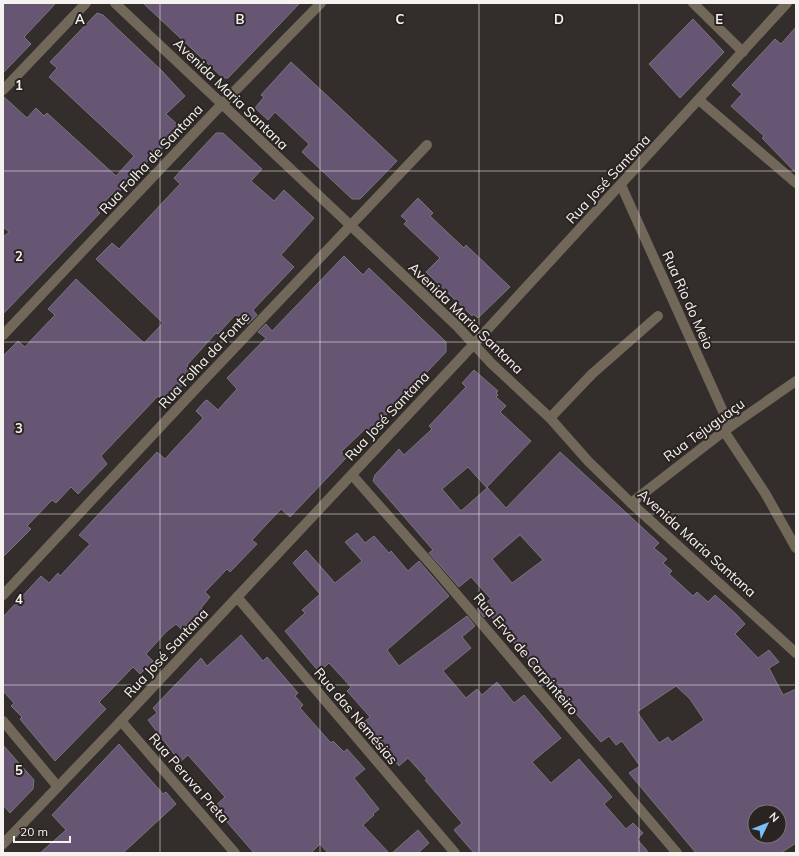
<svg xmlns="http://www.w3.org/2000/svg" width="799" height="856" viewBox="0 0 799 856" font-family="Mulish,sans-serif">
<rect width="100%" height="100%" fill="#332e2b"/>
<g fill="#665573" stroke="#78757b" fill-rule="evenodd">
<polygon points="3,3 56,3 24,37 31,44 3,73"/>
<polygon points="143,3 300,3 228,78 223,78"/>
<polygon points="97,13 103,15 162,71 185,96 166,114 180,127 153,159 152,157 115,196 113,193 97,210 100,213 3,314 3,237 9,232 3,227 3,96 27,118 36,108 44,116 47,113 116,176 134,156 49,77 57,68 50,62"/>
<polygon points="693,19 724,52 680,98 649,64"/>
<polygon points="796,27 796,173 762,138 764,136 731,106 742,94 732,85 775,39 781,44"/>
<polygon points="291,62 397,161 360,199 352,199 302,152 309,144 275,112 268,120 255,108 264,97 261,95"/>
<polygon points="216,133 223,133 262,169 251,181 274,201 284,190 314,218 281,255 294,267 253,310 257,315 248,324 235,315 218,334 216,333 187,365 195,372 165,403 158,396 101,456 107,464 78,494 71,487 56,503 52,500 27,526 31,529 3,557 3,356 18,341 25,347 34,337 55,315 48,309 76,279 144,343 163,323 96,259 112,243 119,249 180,184 174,178"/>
<polygon points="418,198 433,213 430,216 464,248 466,245 510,287 478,318 473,314 472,316 426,272 440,258 404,224 407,221 401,216"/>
<polygon points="344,256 363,275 369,268 446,342 446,352 368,434 364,430 341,452 347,457 290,517 281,509 252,540 257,544 230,572 227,569 205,592 210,597 201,608 203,609 182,630 176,624 167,631 146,654 153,661 140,674 133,667 105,696 99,702 106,709 55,761 20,719 22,717 11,706 14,703 3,691 3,617 41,576 49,583 58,573 60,576 90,544 79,535 157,452 165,459 175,448 203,418 196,411 205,401 207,400 218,410 237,389 227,378 266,338 258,332 266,324 272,331"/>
<path d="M474,370l24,21 -2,2 2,2 -2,2 10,9 -6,6 31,29 -44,46 19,21 54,-56 99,91 -5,5 13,11 -4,4 9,8 -3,3 24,22 4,-4 11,10 7,-7 22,20 8,9 -10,10 23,24 11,-8 10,12 -10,6 14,27 13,-6v154l-15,10h-85l-67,-80 11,-7 -18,-25 -6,4 -7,-9 -8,6 -113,-129 -4,4 -7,-8 14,-10 -20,-22 -12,10 -30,-34 4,-3 -60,-69 2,-6 24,-26 5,6 28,-26 -3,-3 37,-39 -4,-4zM468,467l19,21 -26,23 -19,-22zM520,535l23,25 -31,23 -20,-24zM676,686l14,13 14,21 -32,22 -4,-5 -9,6 -22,-31zM755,812h24v24h-24z"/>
<polygon points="357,533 365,543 374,536 389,553 391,551 408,571 419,561 449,596 387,650 399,666 467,616 475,626 462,637 471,648 443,671 466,698 477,689 482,695 497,682 514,703 524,695 561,738 532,762 551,783 579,759 612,797 604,804 626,829 633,823 643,833 637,839 649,853 474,853 454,830 462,823 425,780 427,779 408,758 399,766 363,723 370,717 347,691 351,687 329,663 319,672 285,631 305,613 302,610 320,594 293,563 306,550 335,583 362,561 345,542"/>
<polygon points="241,635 263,661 267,657 298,693 295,696 303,705 300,708 331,743 333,741 344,752 347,749 365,769 354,778 379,809 373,814 374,815 363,825 389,853 328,853 320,844 311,853 254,853 214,807 225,797 188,755 180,762 148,720 157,713 153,708 201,658 207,666"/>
<polygon points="119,744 163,794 166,792 176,804 123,853 40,853 66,830 52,815"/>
<polygon points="3,745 34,780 33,789 10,813 3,805"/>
<polygon points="418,830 429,843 418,853 392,853"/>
</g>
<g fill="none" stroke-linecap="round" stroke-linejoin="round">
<g stroke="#71685a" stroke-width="10">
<polyline points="115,3 457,326 491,363 550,418 588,461 631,503 796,653"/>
<polyline points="693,3 743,52"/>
<polyline points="3,90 86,3"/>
<polyline points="699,100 796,183"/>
<polyline points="621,185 730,427"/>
<polyline points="3,335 221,105 321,3"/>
<polyline points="550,418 592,374 658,316"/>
<polyline points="724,431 765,493 796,548"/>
<polyline points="352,475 435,569 677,853"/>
<polyline points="631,503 724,431 796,381"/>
<polyline points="3,595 203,381 427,145"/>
<polyline points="237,597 455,853"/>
<polyline points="3,721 58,787"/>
<polyline points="121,721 235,853"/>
<polyline points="3,844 121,721 474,344 787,3"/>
</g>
</g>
<path fill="none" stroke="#f6f2f0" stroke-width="1" stroke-opacity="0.55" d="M160,3v850M320,3v850M479,3v850M639,3v850M3,171h793M3,342h793M3,514h793M3,685h793"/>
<g text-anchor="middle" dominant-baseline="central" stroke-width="4" stroke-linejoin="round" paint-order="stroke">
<g font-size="14" fill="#f6f2f0" stroke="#292421">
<text transform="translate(231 94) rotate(44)">Avenida Maria Santana</text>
<text transform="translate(151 159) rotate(-47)">Rua Folha de Santana</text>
<text transform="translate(608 179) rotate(-47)">Rua José Santana</text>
<text transform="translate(688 300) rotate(66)">Rua Rio do Meio</text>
<text transform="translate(466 318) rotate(44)">Avenida Maria Santana</text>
<text transform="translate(204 360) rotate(-47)">Rua Folha da Fonte</text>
<text transform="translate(387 416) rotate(-47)">Rua José Santana</text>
<text transform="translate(704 430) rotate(-36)">Rua Tejuguaçu</text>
<text transform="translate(697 543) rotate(42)">Avenida Maria Santana</text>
<text transform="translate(166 653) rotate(-47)">Rua José Santana</text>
<text transform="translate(526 654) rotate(50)">Rua Erva de Carpinteiro</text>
<text transform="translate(356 716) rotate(50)">Rua das Nemésias</text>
<text transform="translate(189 778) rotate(49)">Rua Peruva Preta</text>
</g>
</g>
<g font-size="13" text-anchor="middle" font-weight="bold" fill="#f6f2f0" stroke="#292421" stroke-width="4" stroke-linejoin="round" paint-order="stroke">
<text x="80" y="24">A</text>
<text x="240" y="24">B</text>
<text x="400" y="24">C</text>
<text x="559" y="24">D</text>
<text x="719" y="24">E</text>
<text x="19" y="90">1</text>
<text x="19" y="261">2</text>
<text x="19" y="433">3</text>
<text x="19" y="604">4</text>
<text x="19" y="775">5</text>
</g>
<rect width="799" height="856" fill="none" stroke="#f6f2f0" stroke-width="8"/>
<g transform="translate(767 824) rotate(47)"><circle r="19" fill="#292421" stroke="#7b7674"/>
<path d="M0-3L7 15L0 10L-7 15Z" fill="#79bff8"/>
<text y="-6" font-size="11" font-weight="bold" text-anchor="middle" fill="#f6f2f0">N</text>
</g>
<path d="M14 836v6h56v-6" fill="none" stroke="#f6f2f0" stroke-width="2"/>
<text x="20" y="836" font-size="12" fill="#f6f2f0" stroke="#292421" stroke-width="3" paint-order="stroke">20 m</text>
</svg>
